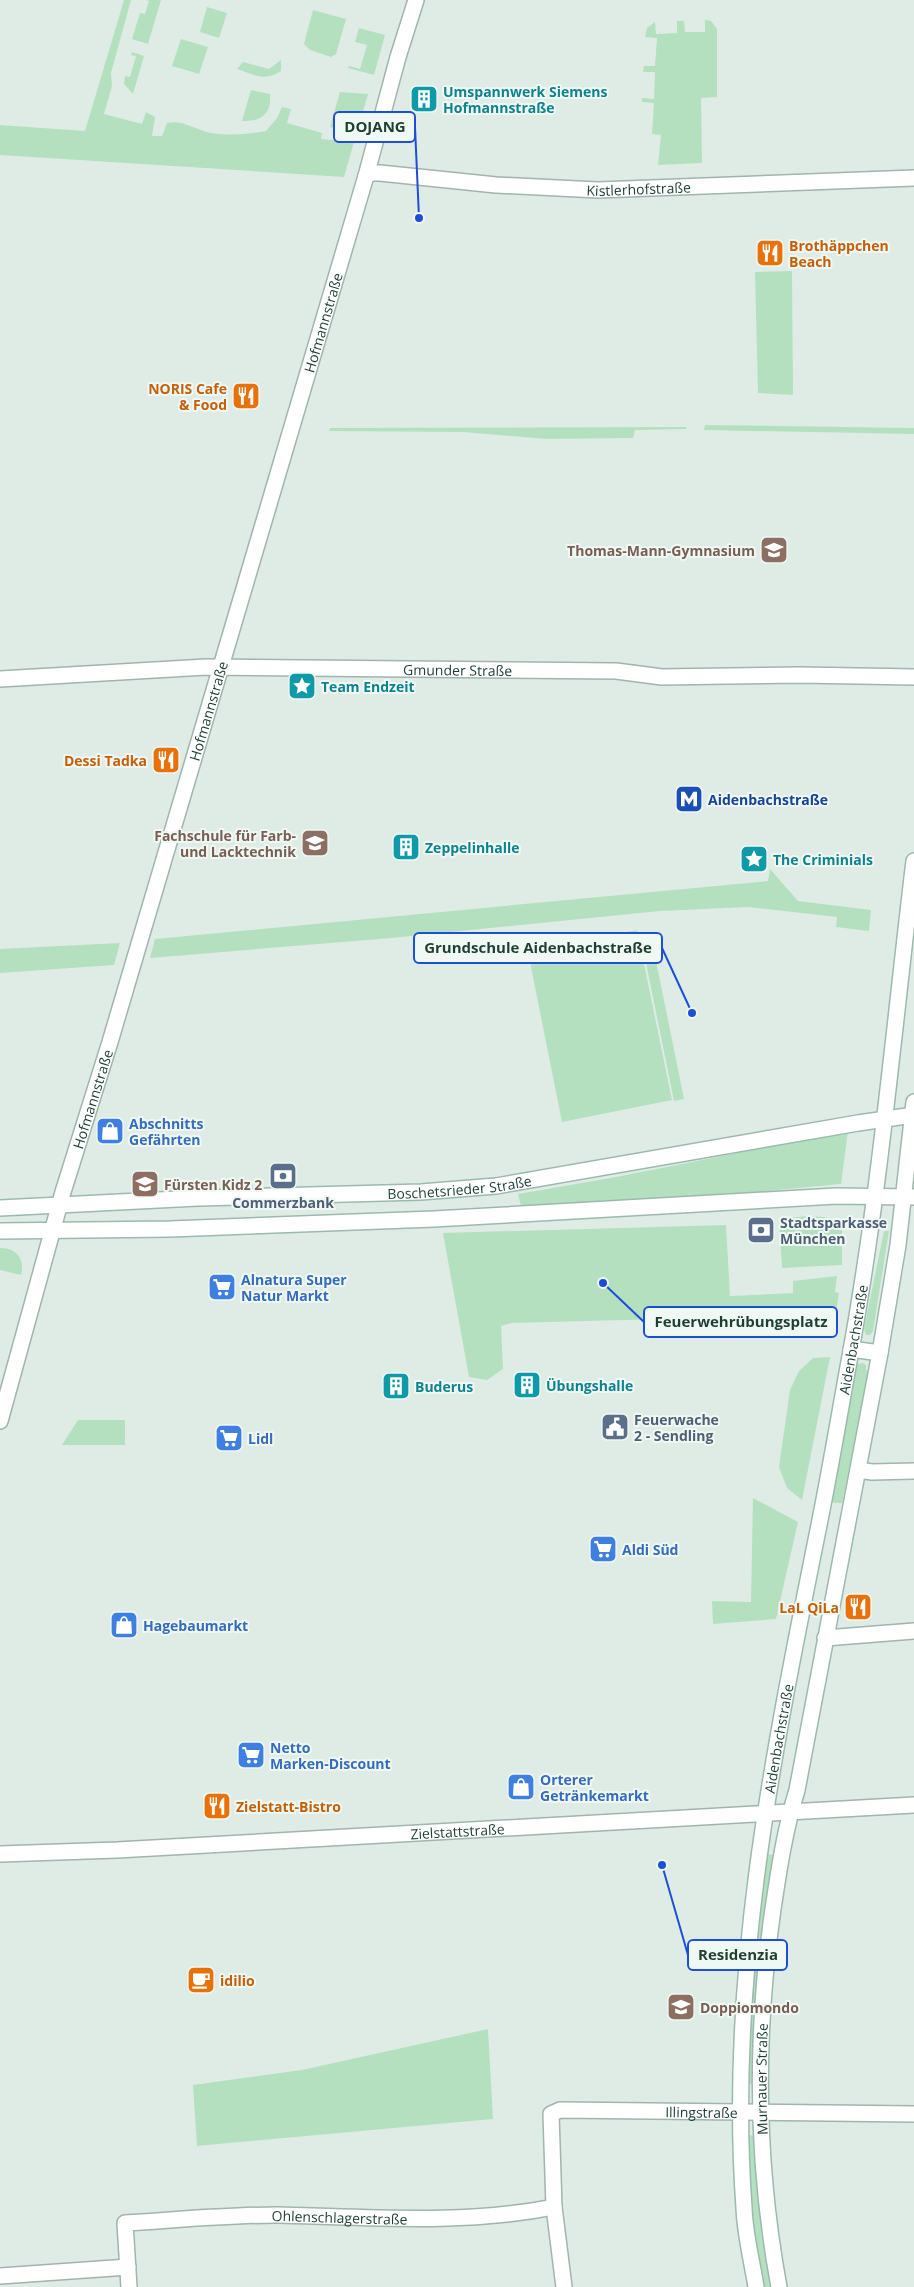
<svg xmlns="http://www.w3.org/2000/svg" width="914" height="2287" viewBox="0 0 914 2287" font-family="'Open Sans',sans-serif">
<rect width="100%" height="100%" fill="#dfece6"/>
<g fill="#b5e0bf">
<path d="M124,0h7l-20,73 1,13 -8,28 38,10 4,-12 9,5 -3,19h10l5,-13c15,-4 29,7 44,10 19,3 37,1 55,-2l11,-13 5,-11 9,2 -4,14 35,10 -1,6 33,3 -10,35 -344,-22v-30l85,6z"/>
<polygon points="146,0 161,0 148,44 132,39 140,13 145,14 149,1"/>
<polygon points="207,7 227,13 219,38 200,32"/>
<polygon points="313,10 346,19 336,54 331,57 310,50 304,44"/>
<polygon points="705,20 711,21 717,29 717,97 701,98 702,163 658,165 661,135 652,134 654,103 642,102 642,98 654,99 655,72 643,72 644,66 655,66 657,38 645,37 647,28 655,22 656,34 677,33 677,21 684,21 685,32 705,32"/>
<polygon points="359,28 385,35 374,75 348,68 349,66 360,69 367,45 355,42"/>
<polygon points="181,39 208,47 199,74 172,66"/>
<polygon points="132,52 144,56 133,94 124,84 125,76 130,77 136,56 131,55"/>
<path d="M281,60v11c-18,11 -25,4 -44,-2l6,-7 26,7z"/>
<path d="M251,90l19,4c2,19 -8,28 -28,27z"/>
<polygon points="340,92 368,94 357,132 330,127"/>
<polygon points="792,271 793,395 758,393 755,272"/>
<polygon points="705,425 914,428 914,434 704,430"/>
<polygon points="686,427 686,429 635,430 633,438 547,439 463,432 329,431 330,428"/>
<polygon points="770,869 798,901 871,910 869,931 836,927 837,917 748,907 660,911 391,938 150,958 155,939 768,881"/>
<polygon points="637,930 672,1100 562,1122 528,952"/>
<polygon points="120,943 114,965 0,973 0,949"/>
<polygon points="656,961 684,1099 674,1101 646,963"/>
<polygon points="848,1131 841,1184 777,1190 752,1194 522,1210 518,1194 616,1177"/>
<path d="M808,1216c11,1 26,0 34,9v40l-60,3 -3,-49z"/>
<polygon points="726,1225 730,1296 793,1293 793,1281 837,1276 835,1292 839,1293 835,1318 829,1318 828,1325 736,1328 735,1314 663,1319 511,1323 501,1326 503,1369 487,1380 469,1377 443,1233"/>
<polygon points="884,1231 889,1231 873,1331 870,1335 866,1335 864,1329"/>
<path d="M0,1248c17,0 25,11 21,27l-21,-5z"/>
<polygon points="830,1357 802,1500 787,1488 779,1467 790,1390 799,1371 813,1358"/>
<polygon points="863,1363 866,1365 866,1370 869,1373 842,1503 834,1503 830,1499 856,1364"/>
<polygon points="78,1420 125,1420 125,1445 62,1445"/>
<polygon points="753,1498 798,1522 776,1619 713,1624 712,1601 751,1602"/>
<polygon points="764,1854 774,1855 755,2009 754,2081 749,2085 747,2083 747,2009"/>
<polygon points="488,2029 493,2119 197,2146 193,2085 302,2070"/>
<polygon points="750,2135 754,2136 756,2139 761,2216 770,2287 762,2287 752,2216 747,2140"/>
</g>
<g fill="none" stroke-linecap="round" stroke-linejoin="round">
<defs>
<g id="minor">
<polyline points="366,176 398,57 416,0"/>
<path id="s1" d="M0,679l206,-12 410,4 46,6 138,-2 114,2"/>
<polyline points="858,1470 872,1472 914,1471"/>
<polyline points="825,1638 914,1631"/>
<path id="s2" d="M0,1854l117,-4 797,-45"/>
<polyline points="0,2276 128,2267"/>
<path id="s3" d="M129,2287l-4,-64c50,-3 101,-8 152,-8 92,2 186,10 277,-8"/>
<path id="s4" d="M564,2287l-10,-80 -3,-93 9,-4 354,4"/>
</g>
<g id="tertiary">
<path id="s5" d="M0,1421l63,-229 47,-150 256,-866 6,-3h8l116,12 102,5 316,-12"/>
</g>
<g id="secondary">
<path id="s6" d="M0,1208l198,-10 223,-6 75,-6 362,-63 56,-8"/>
<polyline points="0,1231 170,1229 434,1219 836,1196 913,1197"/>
<polyline points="851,1349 880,1353"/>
<path id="s7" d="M756,2287c-4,-26 -11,-52 -12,-79 -17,-236 30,-458 76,-688 11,-55 20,-109 30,-164 30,-164 44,-330 64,-495"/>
<path id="s8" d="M779,2287c-23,-124 -24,-253 -6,-378 6,-40 12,-80 24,-119l83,-437 18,-108 16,-143"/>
</g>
</defs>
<use href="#minor" stroke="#a1b4ad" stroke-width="18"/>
<use href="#tertiary" stroke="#a1b4ad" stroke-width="18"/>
<use href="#secondary" stroke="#9cb9ae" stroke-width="18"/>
<use href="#minor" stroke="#fff" stroke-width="15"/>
<use href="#tertiary" stroke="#fff" stroke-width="15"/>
<use href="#secondary" stroke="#fff" stroke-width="15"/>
</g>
<defs>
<symbol id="building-square" viewBox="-11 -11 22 22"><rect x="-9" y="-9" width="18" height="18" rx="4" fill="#0f9aa8" stroke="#f0f8f4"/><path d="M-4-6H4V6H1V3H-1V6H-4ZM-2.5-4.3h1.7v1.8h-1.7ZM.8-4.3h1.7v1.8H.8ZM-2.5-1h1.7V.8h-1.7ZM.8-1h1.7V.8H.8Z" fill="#fff"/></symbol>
<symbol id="restaurant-square" viewBox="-11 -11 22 22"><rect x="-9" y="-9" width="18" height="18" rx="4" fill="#e8710a" stroke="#f0f8f4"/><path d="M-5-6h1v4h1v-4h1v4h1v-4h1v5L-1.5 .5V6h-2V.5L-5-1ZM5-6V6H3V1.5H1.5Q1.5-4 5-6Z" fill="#fff"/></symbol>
<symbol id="school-square" viewBox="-11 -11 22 22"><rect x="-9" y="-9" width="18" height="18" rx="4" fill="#8d6e63" stroke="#f0f8f4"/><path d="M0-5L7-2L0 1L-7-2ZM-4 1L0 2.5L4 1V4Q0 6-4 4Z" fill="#fff"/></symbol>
<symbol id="sight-square" viewBox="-11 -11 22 22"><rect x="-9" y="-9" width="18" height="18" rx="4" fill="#0f9aa8" stroke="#f0f8f4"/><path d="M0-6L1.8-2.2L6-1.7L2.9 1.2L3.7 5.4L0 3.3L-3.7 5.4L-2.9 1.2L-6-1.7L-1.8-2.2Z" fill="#fff"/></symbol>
<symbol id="metro-square" viewBox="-11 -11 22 22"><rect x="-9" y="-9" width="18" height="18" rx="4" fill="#1a4fb4" stroke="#f0f8f4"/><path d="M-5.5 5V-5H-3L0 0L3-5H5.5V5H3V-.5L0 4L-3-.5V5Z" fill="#fff"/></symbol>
<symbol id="shop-square" viewBox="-11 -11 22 22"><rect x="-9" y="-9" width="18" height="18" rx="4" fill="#3f7fe0" stroke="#f0f8f4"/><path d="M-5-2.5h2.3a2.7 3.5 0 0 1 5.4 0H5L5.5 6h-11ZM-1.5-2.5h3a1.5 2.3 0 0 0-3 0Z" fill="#fff"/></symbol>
<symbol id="bank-square" viewBox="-11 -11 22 22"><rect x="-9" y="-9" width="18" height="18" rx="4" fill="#5c6f8a" stroke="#f0f8f4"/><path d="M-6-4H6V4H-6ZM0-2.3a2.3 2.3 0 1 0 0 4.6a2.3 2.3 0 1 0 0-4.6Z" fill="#fff"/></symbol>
<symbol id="supermarket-square" viewBox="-11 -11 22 22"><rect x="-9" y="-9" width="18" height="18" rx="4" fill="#3f7fe0" stroke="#f0f8f4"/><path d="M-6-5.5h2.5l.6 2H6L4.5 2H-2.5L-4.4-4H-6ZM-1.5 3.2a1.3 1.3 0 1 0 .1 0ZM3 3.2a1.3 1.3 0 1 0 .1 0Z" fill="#fff"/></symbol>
<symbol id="civic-square" viewBox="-11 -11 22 22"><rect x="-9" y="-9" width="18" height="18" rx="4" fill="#5c6f8a" stroke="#f0f8f4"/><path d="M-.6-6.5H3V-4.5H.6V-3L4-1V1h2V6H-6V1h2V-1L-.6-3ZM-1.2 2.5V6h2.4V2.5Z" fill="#fff"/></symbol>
<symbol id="cafe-square" viewBox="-11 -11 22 22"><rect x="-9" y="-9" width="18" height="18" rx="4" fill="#e8710a" stroke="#f0f8f4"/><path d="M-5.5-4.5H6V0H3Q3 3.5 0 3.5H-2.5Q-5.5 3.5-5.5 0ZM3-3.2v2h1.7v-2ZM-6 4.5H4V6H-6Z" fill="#fff"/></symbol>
</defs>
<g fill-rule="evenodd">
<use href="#building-square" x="408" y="83" width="32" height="32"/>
<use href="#restaurant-square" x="754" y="237" width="32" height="32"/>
<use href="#restaurant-square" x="230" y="380" width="32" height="32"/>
<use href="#school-square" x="758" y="534" width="32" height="32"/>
<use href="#sight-square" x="286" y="670" width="32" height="32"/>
<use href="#restaurant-square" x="150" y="744" width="32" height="32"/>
<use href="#metro-square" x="673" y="783" width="32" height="32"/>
<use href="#school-square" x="299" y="827" width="32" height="32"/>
<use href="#building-square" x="390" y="831" width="32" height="32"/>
<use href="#sight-square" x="738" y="843" width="32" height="32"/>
<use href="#shop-square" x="94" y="1115" width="32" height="32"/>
<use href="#bank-square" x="267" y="1160" width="32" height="32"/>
<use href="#school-square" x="129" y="1168" width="32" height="32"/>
<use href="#bank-square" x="745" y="1214" width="32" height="32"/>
<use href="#supermarket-square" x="206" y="1271" width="32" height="32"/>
<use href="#building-square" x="511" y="1369" width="32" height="32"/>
<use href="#building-square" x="380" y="1370" width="32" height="32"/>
<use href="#civic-square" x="599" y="1411" width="32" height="32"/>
<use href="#supermarket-square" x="213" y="1422" width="32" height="32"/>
<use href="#supermarket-square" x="587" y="1533" width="32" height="32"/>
<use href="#restaurant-square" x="842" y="1591" width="32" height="32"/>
<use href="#shop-square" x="108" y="1609" width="32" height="32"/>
<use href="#supermarket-square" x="235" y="1739" width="32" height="32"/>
<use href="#shop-square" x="505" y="1771" width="32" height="32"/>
<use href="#restaurant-square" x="201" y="1790" width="32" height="32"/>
<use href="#cafe-square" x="185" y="1964" width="32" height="32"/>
<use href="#school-square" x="665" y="1991" width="32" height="32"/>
</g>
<g text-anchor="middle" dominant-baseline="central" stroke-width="4" stroke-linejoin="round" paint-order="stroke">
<g font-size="14" font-weight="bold" fill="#0d838f" stroke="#f0f8f4" text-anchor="start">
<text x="443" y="91">Umspannwerk Siemens<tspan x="443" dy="16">Hofmannstraße</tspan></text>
<text x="321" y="686">Team Endzeit</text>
<text x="425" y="847">Zeppelinhalle</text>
<text x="773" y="859">The Criminials</text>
<text x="546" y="1385">Übungshalle</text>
<text x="415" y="1386">Buderus</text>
</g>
<g font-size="14" fill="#1e3e34" stroke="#f0f8f4">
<text stroke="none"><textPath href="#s5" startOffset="1572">Kistlerhofstraße</textPath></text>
<text stroke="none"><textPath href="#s5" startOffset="1145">Hofmannstraße</textPath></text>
<text stroke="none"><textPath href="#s1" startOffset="458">Gmunder Straße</textPath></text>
<text stroke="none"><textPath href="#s5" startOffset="740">Hofmannstraße</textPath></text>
<text stroke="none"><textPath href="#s5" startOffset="335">Hofmannstraße</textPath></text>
<text stroke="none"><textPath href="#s6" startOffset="460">Boschetsrieder Straße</textPath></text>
<text stroke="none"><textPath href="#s7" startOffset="958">Aidenbachstraße</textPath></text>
<text stroke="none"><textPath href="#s7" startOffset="552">Aidenbachstraße</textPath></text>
<text stroke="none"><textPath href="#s2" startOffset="458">Zielstattstraße</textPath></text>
<text stroke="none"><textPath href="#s8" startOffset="209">Murnauer Straße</textPath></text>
<text stroke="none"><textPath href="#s4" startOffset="325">Illingstraße</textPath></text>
<text stroke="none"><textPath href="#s3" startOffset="279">Ohlenschlagerstraße</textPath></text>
</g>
<g font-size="14" font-weight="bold" fill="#c56008" stroke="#f0f8f4" text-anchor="start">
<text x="789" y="245">Brothäppchen<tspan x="789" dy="16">Beach</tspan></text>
<text x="227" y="388" text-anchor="end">NORIS Cafe<tspan x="227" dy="16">&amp; Food</tspan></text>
<text x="147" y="760" text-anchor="end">Dessi Tadka</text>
<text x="839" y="1607" text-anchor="end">LaL QiLa</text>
<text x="236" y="1806">Zielstatt-Bistro</text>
<text x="220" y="1980">idilio</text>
</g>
<g font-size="14" font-weight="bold" fill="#785e54" stroke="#f0f8f4" text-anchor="end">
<text x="755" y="550">Thomas-Mann-Gymnasium</text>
<text x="296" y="835">Fachschule für Farb-<tspan x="296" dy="16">und Lacktechnik</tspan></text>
<text x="164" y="1184" text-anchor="start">Fürsten Kidz 2</text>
<text x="700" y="2007" text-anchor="start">Doppiomondo</text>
</g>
<g font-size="14" font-weight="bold" fill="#164399" stroke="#f0f8f4" text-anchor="start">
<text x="708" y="799">Aidenbachstraße</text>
</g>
<g font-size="14" font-weight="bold" fill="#366cbe" stroke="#f0f8f4" text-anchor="start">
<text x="129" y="1123">Abschnitts<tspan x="129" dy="16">Gefährten</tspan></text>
<text x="241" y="1279">Alnatura Super<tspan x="241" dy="16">Natur Markt</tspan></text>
<text x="248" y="1438">Lidl</text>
<text x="622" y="1549">Aldi Süd</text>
<text x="143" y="1625">Hagebaumarkt</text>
<text x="270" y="1747">Netto<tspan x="270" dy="16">Marken-Discount</tspan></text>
<text x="540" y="1779">Orterer<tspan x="540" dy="16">Getränkemarkt</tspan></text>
</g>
<g font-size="14" font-weight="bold" fill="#4e5e75" stroke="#f0f8f4" text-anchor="start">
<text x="283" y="1202" text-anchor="middle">Commerzbank</text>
<text x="780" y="1222">Stadtsparkasse<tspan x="780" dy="16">München</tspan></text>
<text x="634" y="1419">Feuerwache<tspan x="634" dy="16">2 - Sendling</tspan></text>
</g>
</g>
<path fill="none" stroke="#1d4ed8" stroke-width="2" d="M419 218L415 127M692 1013L662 948M603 1283L644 1322M662 1865L688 1955"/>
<g fill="#1d4ed8" stroke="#f0f8f4" stroke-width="2">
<circle cx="419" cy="218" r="5"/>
<circle cx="692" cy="1013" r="5"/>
<circle cx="603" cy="1283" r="5"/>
<circle cx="662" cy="1865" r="5"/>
</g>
<g fill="#f0f8f4" stroke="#1d4ed8" stroke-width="2">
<rect x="334" y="112" width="81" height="30" rx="5"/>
<rect x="414" y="933" width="248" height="30" rx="5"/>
<rect x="644" y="1307" width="193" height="30" rx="5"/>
<rect x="688" y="1940" width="99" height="30" rx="5"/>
</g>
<g font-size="15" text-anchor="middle" font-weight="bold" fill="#1e3e34">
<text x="375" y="132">DOJANG</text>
<text x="538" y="953">Grundschule Aidenbachstraße</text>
<text x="741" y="1327">Feuerwehrübungsplatz</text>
<text x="738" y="1960">Residenzia</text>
</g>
</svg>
